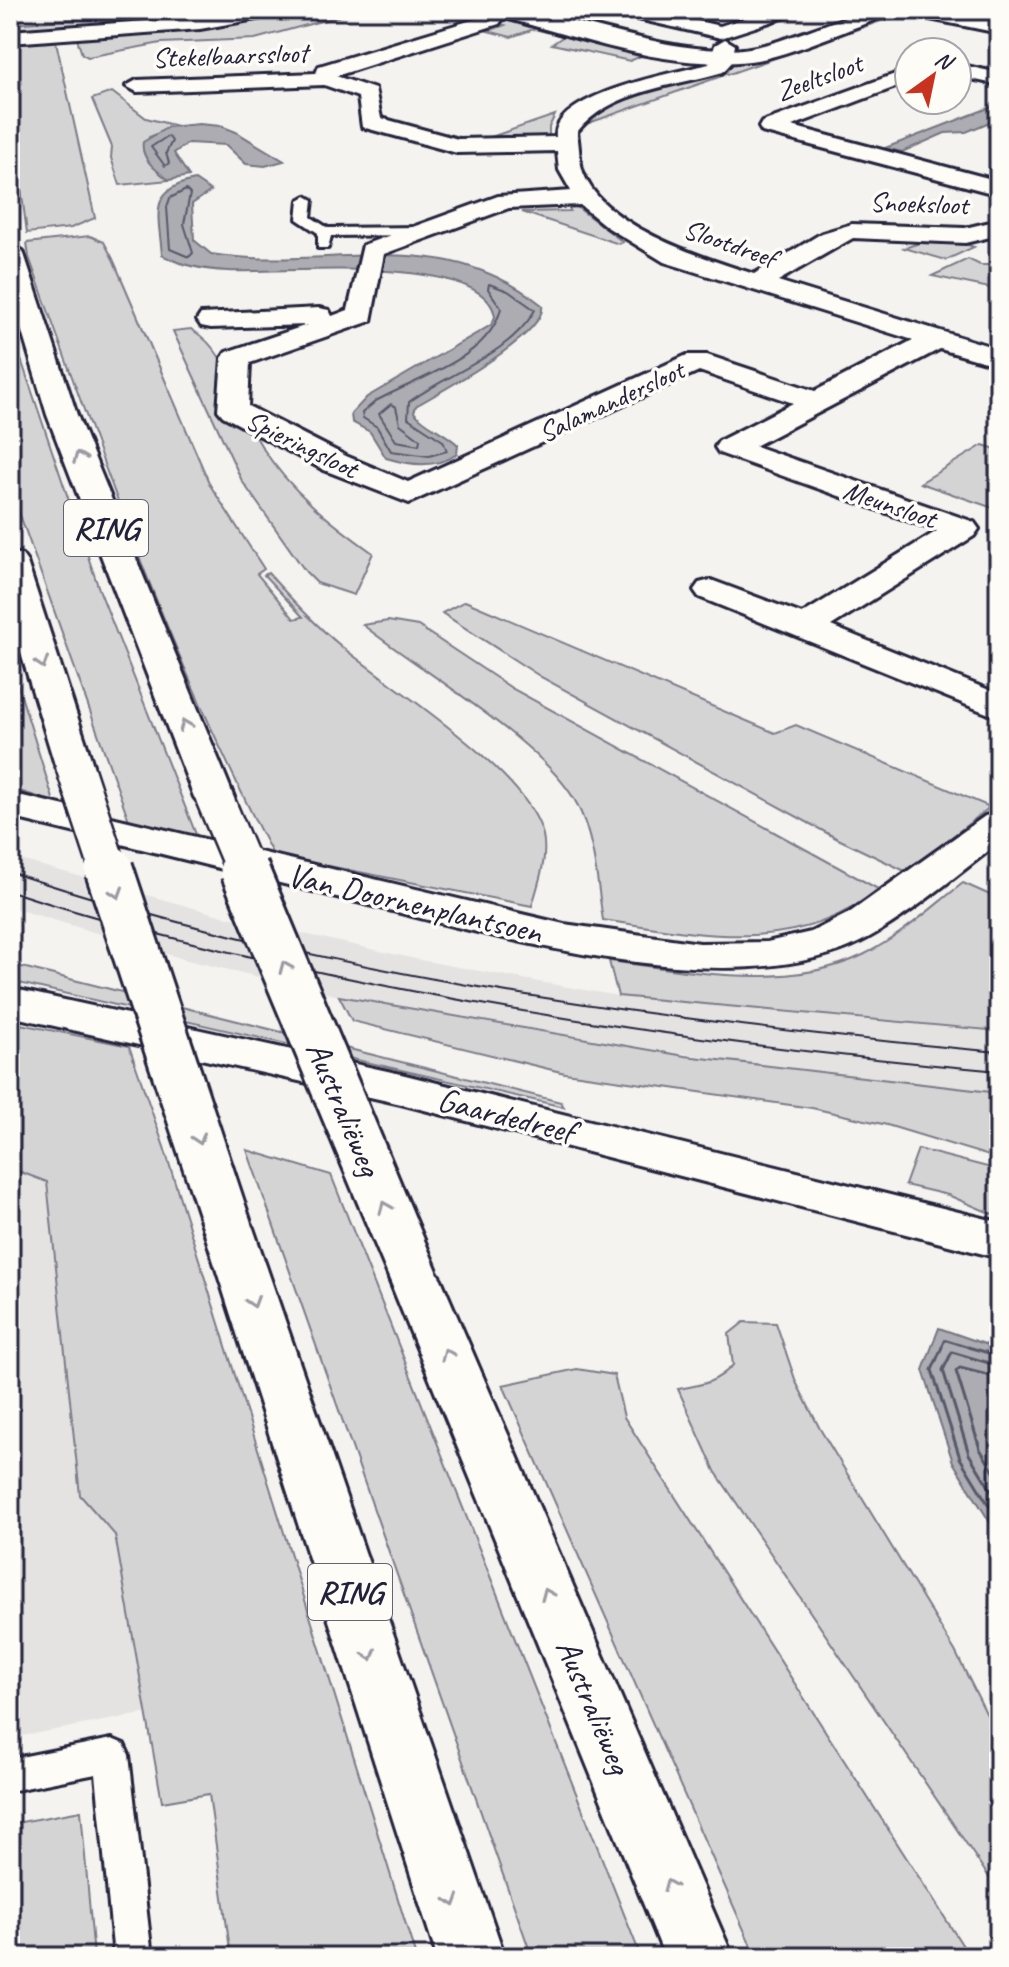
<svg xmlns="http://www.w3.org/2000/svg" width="1009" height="1967" viewBox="0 0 1009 1967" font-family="Caveat,sans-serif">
<rect width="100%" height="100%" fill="#f4f3ef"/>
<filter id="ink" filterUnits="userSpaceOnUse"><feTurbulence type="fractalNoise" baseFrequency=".0125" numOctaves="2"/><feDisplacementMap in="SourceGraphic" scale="16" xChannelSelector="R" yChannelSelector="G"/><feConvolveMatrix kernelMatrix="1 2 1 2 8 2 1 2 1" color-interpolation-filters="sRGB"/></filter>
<g filter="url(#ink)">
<g fill="#e4e3e2">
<polygon points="10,857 219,915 420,960 551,984 618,996 999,1031 999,1092 844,1077 533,1032 339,996 187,960 10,907"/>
<polygon points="10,1168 47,1182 80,1495 115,1535 148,1713 10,1738"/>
</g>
<g fill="#d5d4d5" stroke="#7c7b88" stroke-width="2">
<polygon points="196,10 248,10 214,16 10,31 10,24"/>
<polygon points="299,10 362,10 255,39 161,43 88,57 82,54 76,36 198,28"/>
<polygon points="456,10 485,10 654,50 630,61 552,44 564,36 534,29 511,37 488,31 505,25"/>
<polygon points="876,16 916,16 881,21 729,74 716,70"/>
<polygon points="55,37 95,218 71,228 27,233 10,105 10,46"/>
<polygon points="709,73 722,76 586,124 611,104"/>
<polygon points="112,92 146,118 177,126 149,137 159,172 169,180 120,185 111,158 112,147 92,99"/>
<polygon points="555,115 549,127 549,141 532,142 530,136 491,137"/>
<polygon points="569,204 574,205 623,242 619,244 522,212 570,211"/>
<path d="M90,236l14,6 9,17 97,226 54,84 -7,5 37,45 9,-2 -39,-42 4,-2c23,26 46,51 73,73 51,42 187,126 202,189 5,24 -5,49 -11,71l-259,-51c-100,-191 -172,-396 -244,-598l-2,-14z"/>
<polygon points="952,240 974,247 946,260 904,248 926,241"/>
<polygon points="968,259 980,265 999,265 999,290 932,276"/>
<polygon points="10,327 99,589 199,842 131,826 10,487"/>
<path d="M191,329c42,25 46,79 71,118 28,44 69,76 111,106l-19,42 -37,-12 -11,-11 -64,-91 -69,-150z"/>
<polygon points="983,445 999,450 999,510 920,483"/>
<polygon points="465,601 775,733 796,725 990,807 907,872 836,838 541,677 442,613"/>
<path d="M388,621l30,5 95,63 365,200c-80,68 -181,45 -275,31 -6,-38 -8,-79 -25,-114 -31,-62 -157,-135 -215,-181z"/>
<polygon points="10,660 54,802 10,788"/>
<path d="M963,883l36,16v132l-381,-35 -9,-35c82,10 177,31 254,-6 37,-18 68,-47 100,-72z"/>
<polygon points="10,964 561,1102 564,1107 10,981"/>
<polygon points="339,996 685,1056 999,1093 999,1159 887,1125 812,1108 565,1073 352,1021"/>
<polygon points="10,1022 129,1046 164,1147 416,1957 231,1957 209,1794 162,1802 115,1535 80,1495 47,1182 10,1168"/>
<polygon points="918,1149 999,1170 999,1217 948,1195 905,1185"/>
<polygon points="247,1150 331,1175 641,1957 532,1957"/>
<path d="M744,1322l32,1 20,59 24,47 135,222 44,88v153l-284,-421 -37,-82c24,-4 38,-6 55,-24l-4,-31z"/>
<polygon points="577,1369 614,1375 624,1417 970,1957 756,1957 503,1385"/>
<polygon points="81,1811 94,1957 10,1957 10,1824"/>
</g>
<g fill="#acacb2" stroke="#757582" stroke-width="2">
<polygon points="999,104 999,118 966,132 945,133 902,152 885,148"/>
<path d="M199,124l22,2 15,6 48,29 -19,5 -19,-2 -20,-19 -38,-2 -14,10 15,23 -20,4c-12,-9 -29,-21 -26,-38l25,-15z"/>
<path d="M195,180l16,11 -19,13 2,36 17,14c121,19 224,-33 331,51 6,29 -101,86 -126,101l-2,6c11,14 31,20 44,33l-1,9c-22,15 -47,11 -71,4l-16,-26 -18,-10 -1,-8 16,-17 124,-72 4,-8c-8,-66 -219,-43 -267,-46 -23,-1 -46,-5 -66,-16 -3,-39 -15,-66 33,-75z"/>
<polygon points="939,1328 999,1349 999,1537 953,1462 923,1370"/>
</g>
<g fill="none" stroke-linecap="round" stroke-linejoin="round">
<g stroke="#59596b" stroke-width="2">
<polygon points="168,136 172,141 166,153 169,163 165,166 151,147"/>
<polygon points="186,190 190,194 184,224 193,253 189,257 170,249 167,207 170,198"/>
<path d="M489,284l19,7 27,19c-24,44 -87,63 -126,92l-1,16 35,23 4,10 -18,5 -38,-5 -14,-24 -14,-9 -1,-5 14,-12c41,-23 114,-43 125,-93l-13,-19z"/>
<polygon points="391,404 396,407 400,424 420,439 419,445 396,441 379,414"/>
<polyline points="941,1349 945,1340 974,1349"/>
</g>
<g stroke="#59596b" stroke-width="3">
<polyline points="942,1347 932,1370 960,1458 999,1522"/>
<polyline points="968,1347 999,1356"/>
<polyline points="999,1366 952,1352 943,1370 969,1454 999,1503"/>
<polyline points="999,1378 960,1368 956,1371 980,1449 999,1480"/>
</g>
<defs>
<g id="lane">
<polygon points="306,196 313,200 311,217 328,228 423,227 430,231 423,235 331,236 328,248 318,248 318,233 297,219 299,200"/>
<polygon points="112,1739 124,1744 129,1755 152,1957 114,1957 96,1774 10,1791 10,1759"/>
</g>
<g id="street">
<polygon points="613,10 649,10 720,26 769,10 798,10 795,14 721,38 616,14"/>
<path d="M492,14l7,2 3,4 -3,4 -163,52 39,13 6,29 77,21 98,-2c-5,-43 122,-65 153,-73l6,-19 10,-6 10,6 -3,17 -9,10c-47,14 -113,18 -146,60 2,12 2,25 5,37 17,57 121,89 172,105l68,-41 30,-9 113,4 34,-8v15l-34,8 -112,-5 -75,43 221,68v17l-59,-17 -185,97 219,76 5,7 -5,7 -143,90 168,68v24l-300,-121 -5,-7 5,-7 12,-3 91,34 135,-83 -218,-78 -4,-6 4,-6 74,-38 -94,-32 -290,132 -85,-33 -101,-54 -5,-6 4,-52 4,-6 81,-27 -96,3 -10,-2 -4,-6 4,-6 118,-6 10,2 3,6 16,-6 15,-65 135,-49 73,-5 -12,-21 -2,-19 -100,2 -95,-26 -4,-30 -34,-12 -187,7 -11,-6 11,-6 179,-7 3,-7zM580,205l27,22 57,35 249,78 -98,51 -108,-36h-20l-279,127 -62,-26 -98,-50 2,-43 121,-42 13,-67 125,-46z"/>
<polygon points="957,64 999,73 999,85 957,76"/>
<polygon points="909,69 909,82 792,126 999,181 999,195 762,132 759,127 762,122"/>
<path d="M10,793l554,131 136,19 67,-1 44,-10 38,-19 136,-97 14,-4v31c-45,33 -108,90 -160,108 -137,48 -355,-18 -494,-52 -111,-27 -223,-55 -335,-82z"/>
</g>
<g id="secondary">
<polygon points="241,10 283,10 273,16 200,29 10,43 10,31 200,17"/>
<path d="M487,10c80,0 155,38 235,40 60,2 112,-40 172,-40l-3,4c-38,13 -104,43 -141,47 -86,10 -177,-26 -260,-47z"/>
<polygon points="905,10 944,10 999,21 999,33 915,16"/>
<polygon points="10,988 401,1074 999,1222 999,1258 401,1104 10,1016"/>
</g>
<g id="primary">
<polygon points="10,243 23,251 77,415 234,797 228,805 214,809 200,805 194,797 47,415 10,292"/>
<polygon points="10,552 22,555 27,562 93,765 88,773 74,777 60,773 55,765 10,617"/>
<polygon points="228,1210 246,1216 253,1228 505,1957 437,1957 203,1228 210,1216"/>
<polygon points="415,1260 433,1266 441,1279 733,1957 665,1957 389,1279 397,1266"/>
</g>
</defs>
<use href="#lane" stroke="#22223b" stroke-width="6"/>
<use href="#street" stroke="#22223b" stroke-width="6"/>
<use href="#secondary" stroke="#22223b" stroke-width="6"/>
<use href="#primary" stroke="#22223b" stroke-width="6"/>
<use href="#lane" fill="#fdfcf7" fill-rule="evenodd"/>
<use href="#street" fill="#fdfcf7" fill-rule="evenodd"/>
<use href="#secondary" fill="#fdfcf7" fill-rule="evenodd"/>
<use href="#primary" fill="#fdfcf7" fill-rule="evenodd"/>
<g stroke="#22223b" stroke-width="2">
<path d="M10,872c316,106 658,150 989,180"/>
<path d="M10,891c106,35 214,61 323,84 220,47 442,76 666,96"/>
</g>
<defs>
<g id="primary-bridge-far1">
<polyline points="74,765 109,871"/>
<polyline points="214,797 245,871"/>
</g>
<g id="primary-bridge">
<polyline points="109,869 228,1228"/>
<polyline points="244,869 415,1279"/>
</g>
</defs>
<use href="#primary-bridge-far1" stroke="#22223b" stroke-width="41" stroke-linecap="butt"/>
<use href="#primary-bridge" stroke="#22223b" stroke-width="53" stroke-linecap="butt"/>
<use href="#primary-bridge-far1" stroke="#fdfcf7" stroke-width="36"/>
<use href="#primary-bridge" stroke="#fdfcf7" stroke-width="47"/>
</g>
<defs><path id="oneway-chevron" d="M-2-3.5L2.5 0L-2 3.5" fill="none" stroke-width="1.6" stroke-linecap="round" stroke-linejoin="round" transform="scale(2)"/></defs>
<g stroke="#9a9aa2">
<use href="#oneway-chevron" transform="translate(79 457) rotate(-111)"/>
<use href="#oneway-chevron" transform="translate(42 663) rotate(72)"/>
<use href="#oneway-chevron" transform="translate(185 725) rotate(-112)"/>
<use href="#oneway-chevron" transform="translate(117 893) rotate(72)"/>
<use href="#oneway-chevron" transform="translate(285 967) rotate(-113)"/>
<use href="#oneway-chevron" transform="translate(199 1139) rotate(72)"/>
<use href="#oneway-chevron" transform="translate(385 1207) rotate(-113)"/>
<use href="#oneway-chevron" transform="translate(253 1302) rotate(72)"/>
<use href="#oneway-chevron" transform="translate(447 1354) rotate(-113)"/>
<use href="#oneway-chevron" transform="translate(547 1594) rotate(-113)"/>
<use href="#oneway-chevron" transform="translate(370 1655) rotate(72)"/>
<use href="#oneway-chevron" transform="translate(669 1885) rotate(-113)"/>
<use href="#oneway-chevron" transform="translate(453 1901) rotate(72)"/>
</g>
</g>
<g text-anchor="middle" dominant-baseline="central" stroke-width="7" stroke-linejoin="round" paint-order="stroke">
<g font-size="28" fill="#22223b" stroke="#fdfcf7">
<text transform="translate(230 55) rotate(-2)">Stekelbaarssloot</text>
<text transform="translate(819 77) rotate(-20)">Zeeltsloot</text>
<text transform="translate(919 203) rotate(2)">Snoeksloot</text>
<text transform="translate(730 243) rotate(19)">Slootdreef</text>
<text transform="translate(611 401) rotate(-25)">Salamandersloot</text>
<text transform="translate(302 444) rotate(26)">Spieringsloot</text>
<text transform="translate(890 504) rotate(19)">Meunsloot</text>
</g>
<g fill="#fdfcf7" stroke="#646373" stroke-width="2">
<rect x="64" y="500" width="84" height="56" rx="6"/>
<rect x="308" y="1564" width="84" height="56" rx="6"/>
</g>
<g font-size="32" font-weight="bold" fill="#22223b">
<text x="106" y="528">RING</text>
<text x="350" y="1592">RING</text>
</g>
<g font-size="34" fill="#22223b" stroke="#fdfcf7">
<text transform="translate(415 903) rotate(13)">Van Doornenplantsoen</text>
<text transform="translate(344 1108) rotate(67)">Australiëweg</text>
<text transform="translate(506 1115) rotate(14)">Gaardedreef</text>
<text transform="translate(594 1706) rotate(67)">Australiëweg</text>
</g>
</g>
<rect width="1009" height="1967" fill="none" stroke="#fdfcf7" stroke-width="40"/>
<rect x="20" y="20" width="969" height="1927" fill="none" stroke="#22223b" stroke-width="3" filter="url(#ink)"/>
<g transform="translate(933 76) rotate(33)"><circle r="38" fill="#fdfcf7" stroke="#a5a5ac" stroke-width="2"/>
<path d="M0-6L14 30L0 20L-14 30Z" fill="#c8321e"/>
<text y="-12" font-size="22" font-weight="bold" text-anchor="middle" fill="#22223b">N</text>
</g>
</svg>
